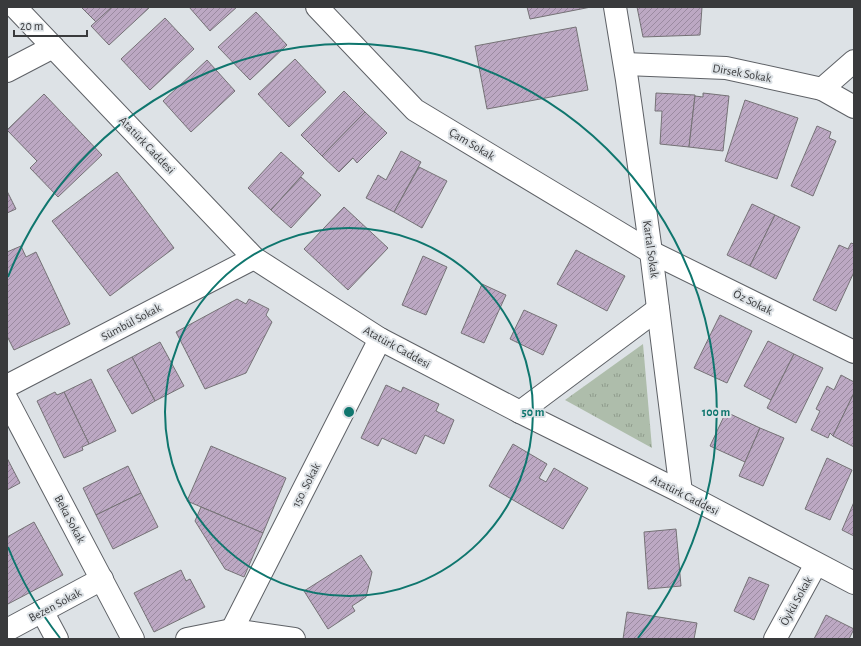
<svg xmlns="http://www.w3.org/2000/svg" width="861" height="646" viewBox="0 0 861 646" font-family="'Alegreya Sans',sans-serif">
<defs>
<pattern id="grass-tufts" width="24" height="20" patternUnits="userSpaceOnUse"><rect width="24" height="20" fill="#aebdab"/><path d="M3 7l-1-3M5 7V3M7 7l1-3M15 17l-1-3M17 17v-4M19 17l1-3" fill="none" stroke="#8f9b8c"/></pattern>
<pattern id="building-hatch" width="6" height="6" patternUnits="userSpaceOnUse"><rect width="6" height="6" fill="#bca8c3"/><path d="M-1 1l2-2M0 6l6-6M5 7l2-2" fill="none" stroke="#9a8aa0"/></pattern>
</defs>
<rect width="100%" height="100%" fill="#dde2e6"/>
<polygon fill="url(#grass-tufts)" points="643,344 652,448 565,400"/>
<g fill="url(#building-hatch)" stroke="#757276">
<polygon points="81,7 112,7 96,22"/>
<polygon points="112,7 150,7 109,45 91,26"/>
<polygon points="189,7 237,7 210,31"/>
<polygon points="527,7 591,7 530,19"/>
<polygon points="637,7 702,7 700,35 643,37"/>
<polygon points="256,12 287,45 250,80 218,47"/>
<polygon points="165,18 194,49 150,90 121,59"/>
<polygon points="576,27 588,90 487,109 475,46"/>
<polygon points="295,59 326,92 289,127 258,94"/>
<polygon points="207,60 235,91 191,132 163,101"/>
<polygon points="344,91 365,112 322,156 301,135"/>
<polygon points="656,93 695,95 689,147 660,144 662,111 655,111"/>
<polygon points="703,93 729,96 723,151 689,147 695,96 703,97"/>
<polygon points="44,94 102,155 58,197 30,168 37,161 7,130"/>
<polygon points="745,100 798,118 777,179 725,161"/>
<polygon points="365,112 387,133 357,163 353,158 339,172 322,156"/>
<polygon points="817,126 831,132 829,138 836,141 813,196 791,186"/>
<polygon points="401,151 421,162 394,212 366,198 378,175 386,180"/>
<polygon points="281,152 304,173 271,210 248,188"/>
<polygon points="419,167 447,181 422,228 394,212"/>
<polygon points="117,172 174,248 110,296 52,221"/>
<polygon points="301,177 321,195 291,228 271,210"/>
<polygon points="7,191 16,209 7,213"/>
<polygon points="752,204 775,215 750,266 727,255"/>
<polygon points="344,207 388,248 348,290 304,249"/>
<polygon points="775,215 800,227 776,279 750,266"/>
<polygon points="851,243 854,244 854,272 836,311 813,300 839,245 848,249"/>
<polygon points="21,246 26,257 36,252 70,324 14,350 7,336 7,252"/>
<polygon points="576,250 625,276 607,311 557,284"/>
<polygon points="423,256 447,267 426,315 402,305"/>
<polygon points="482,284 506,295 484,343 461,333"/>
<polygon points="237,299 246,304 249,299 269,309 266,315 272,322 246,373 205,389 176,332"/>
<polygon points="524,310 557,325 543,355 510,339"/>
<polygon points="720,315 752,331 727,383 694,368"/>
<polygon points="768,341 794,354 771,400 744,386"/>
<polygon points="160,342 184,386 155,401 132,357"/>
<polygon points="794,354 823,368 796,423 767,408"/>
<polygon points="132,357 155,401 132,414 107,370"/>
<polygon points="841,375 854,382 854,393 833,436 830,433 828,438 811,430 820,411 816,409 827,386 834,390"/>
<polygon points="91,379 116,431 89,444 64,392"/>
<polygon points="386,385 401,392 403,387 439,404 436,411 454,420 444,444 425,435 416,454 382,438 378,446 361,438"/>
<polygon points="55,392 57,395 64,392 89,444 82,447 83,450 64,458 37,401"/>
<polygon points="854,393 854,447 833,436"/>
<polygon points="726,412 760,428 745,462 710,446"/>
<polygon points="760,428 784,438 763,486 739,476 745,462"/>
<polygon points="513,444 547,464 539,478 546,482 554,468 588,488 563,529 489,486"/>
<polygon points="211,446 286,478 263,533 187,501"/>
<polygon points="7,458 20,483 7,490"/>
<polygon points="827,458 852,470 830,520 805,509"/>
<polygon points="128,466 141,493 96,515 83,488"/>
<polygon points="141,493 158,527 113,549 96,515"/>
<polygon points="854,502 854,536 842,530"/>
<polygon points="201,507 263,533 244,577 225,569 195,521"/>
<polygon points="34,522 63,575 8,604 7,601 7,537"/>
<polygon points="676,529 681,586 648,589 644,532"/>
<polygon points="361,555 372,572 366,597 352,606 355,611 328,629 304,591"/>
<polygon points="181,570 186,581 190,579 205,607 154,632 134,593"/>
<polygon points="749,577 769,585 754,620 734,611"/>
<polygon points="627,612 697,623 694,639 623,639"/>
<polygon points="826,615 854,629 849,639 814,639"/>
</g>
<g fill="none" stroke-linecap="round" stroke-linejoin="round">
<defs>
<g id="minor">
<polyline points="317,7 415,110 651,252 854,352"/>
<polyline points="615,7 627,80 651,252 681,492"/>
<polyline points="625,64 726,68 822,89 854,107"/>
<polyline points="7,71 53,47"/>
<polyline points="822,89 854,61"/>
<polyline points="7,386 254,258"/>
<polyline points="7,400 133,639"/>
<polyline points="520,412 658,309"/>
<polyline points="42,611 57,639"/>
<polyline points="7,630 102,579"/>
<polyline points="232,630 380,339"/>
<polyline points="187,639 232,630 294,639"/>
<polyline points="775,639 816,564"/>
</g>
<polyline id="major" points="15,7 254,258 380,339 520,412 681,492 854,583"/>
</defs>
<use href="#minor" stroke="#5e6166" stroke-width="24"/>
<use href="#major" stroke="#5e6166" stroke-width="24"/>
<use href="#minor" stroke="#fff" stroke-width="22"/>
<use href="#major" stroke="#fff" stroke-width="22"/>
</g>
<g fill="none" stroke="#0f766e" stroke-width="2">
<circle cx="349" cy="412" r="184"/>
<path d="M60 638A367 367 0 0 1 8 547M8 277A367 367 0 1 1 638 638"/>
</g>
<g text-anchor="middle" dominant-baseline="central" stroke-width="4" stroke-linejoin="round" paint-order="stroke">
<g font-size="12" fill="#393a3c" stroke="#dde2e6">
<text transform="translate(742 73) rotate(10)">Dirsek Sokak</text>
<text transform="translate(472 144) rotate(31)">Çam Sokak</text>
<text transform="translate(147 145) rotate(46)">Atatürk Caddesi</text>
<text transform="translate(651 249) rotate(82)">Kartal Sokak</text>
<text transform="translate(753 302) rotate(26)">Öz Sokak</text>
<text transform="translate(131 322) rotate(-28)">Sümbül Sokak</text>
<text transform="translate(397 347) rotate(29)">Atatürk Caddesi</text>
<text transform="translate(306 485) rotate(-63)">150. Sokak</text>
<text transform="translate(685 495) rotate(27)">Atatürk Caddesi</text>
<text transform="translate(70 519) rotate(62)">Beka Sokak</text>
<text transform="translate(796 601) rotate(-61)">Öykü Sokak</text>
<text transform="translate(55 605) rotate(-28)">Bezen Sokak</text>
</g>
</g>
<circle cx="349" cy="412" r="6" fill="#0f766e" stroke="#dde2e6" stroke-width="2"/>
<g font-size="12" text-anchor="middle" font-weight="bold" fill="#0f766e" stroke="#dde2e6" stroke-width="4" stroke-linejoin="round" paint-order="stroke">
<text x="533" y="416">50 m</text>
<text x="716" y="416">100 m</text>
</g>
<rect width="861" height="646" fill="none" stroke="#393a3c" stroke-width="16"/>
<path d="M14 30v6h73v-6" fill="none" stroke="#393a3c" stroke-width="2"/>
<text x="20" y="30" font-size="12" fill="#393a3c" stroke="#dde2e6" stroke-width="3" paint-order="stroke">20 m</text>
</svg>
